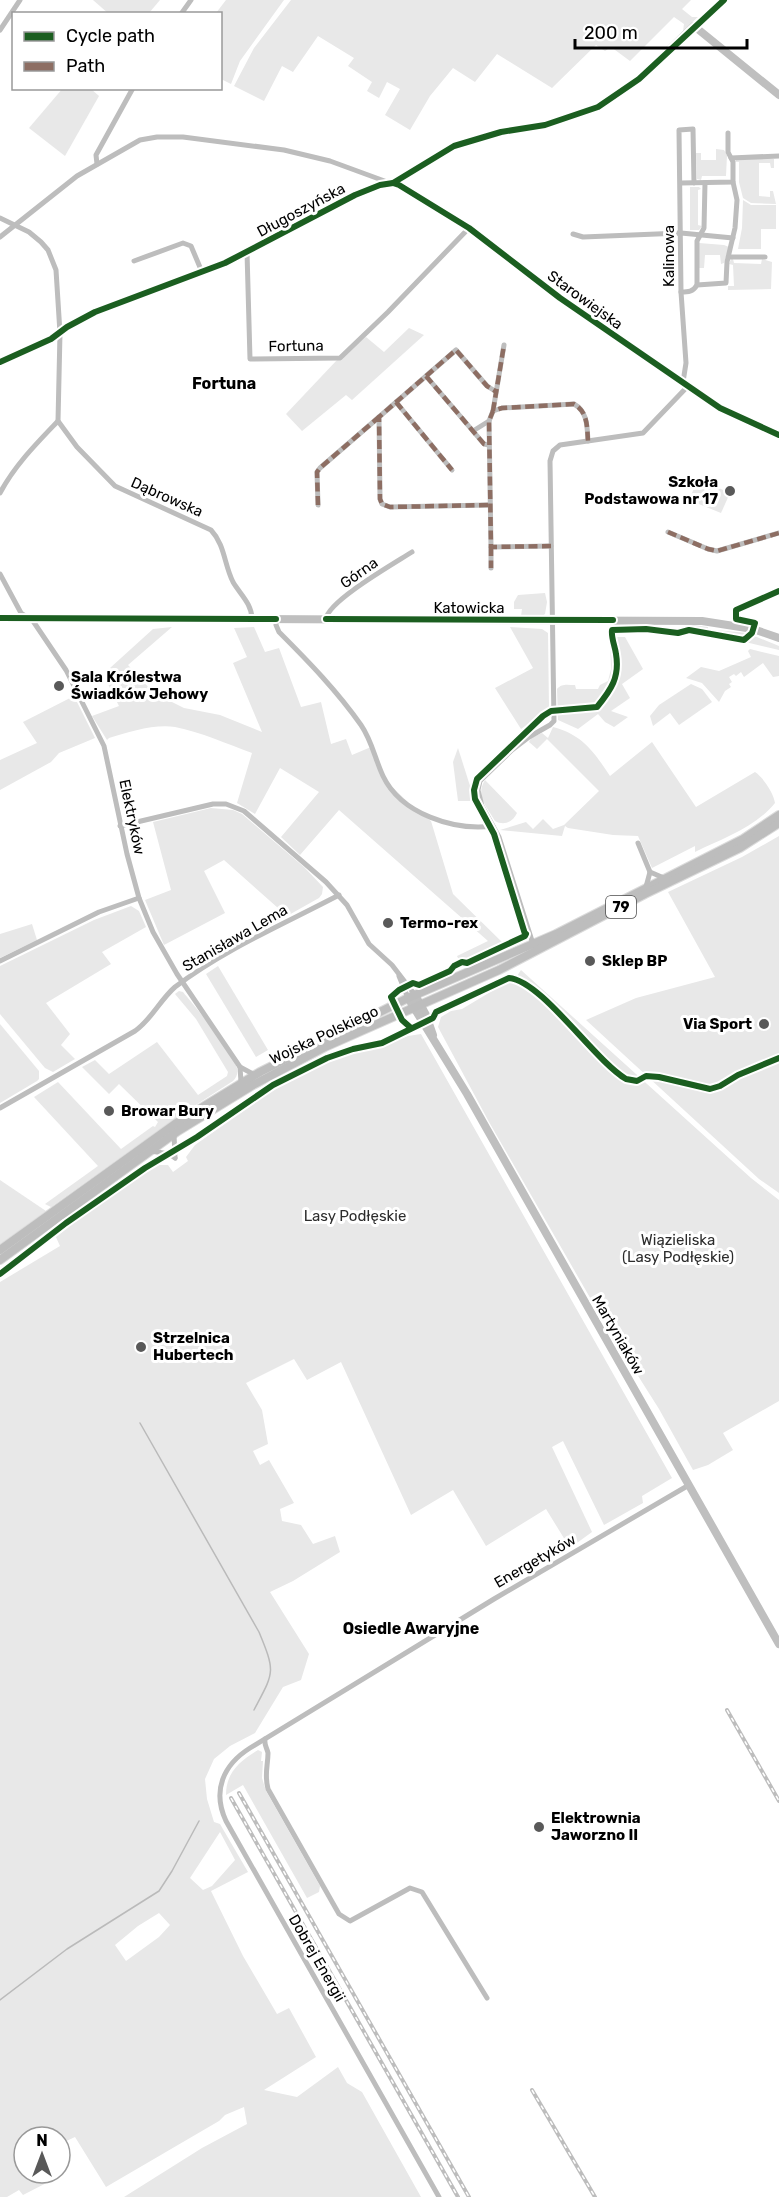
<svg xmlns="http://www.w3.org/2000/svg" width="779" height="2197" viewBox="0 0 779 2197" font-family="Rubik,sans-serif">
<rect width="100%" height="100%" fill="#fff"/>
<g fill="#e8e8e8" fill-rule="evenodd">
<polygon points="93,0 160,0 149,13 109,14"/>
<polygon points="226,0 284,0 240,61 231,84 221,79 220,14 216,13"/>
<polygon points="291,0 691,0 682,9 692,17 698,17 683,31 684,24 674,17 630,61 611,47 605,51 596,45 552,88 497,54 475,82 453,68 430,96 410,130 385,115 400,89 387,82 379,98 367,91 372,82 348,66 354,58 318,36 293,72 282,66 264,101 234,86 254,48"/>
<polygon points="63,88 91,89 99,96 65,156 29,128"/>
<polygon points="716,149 724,150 727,155 726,176 702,176 701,180 697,179 696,153 701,153 701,160 716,160"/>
<polygon points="737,159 774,159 774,168 771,168 770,163 759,163 759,196 770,197 770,191 773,191 776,204 751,203 743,198 739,182 739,162 735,162"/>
<polygon points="690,187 699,187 701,189 698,190 698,225 702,226 699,230 690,230"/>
<polygon points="743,200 751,205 776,205 776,229 761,229 761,249 738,249 742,228"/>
<polygon points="699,243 724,245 729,247 724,263 721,264 720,255 705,255 704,268 698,268"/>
<polygon points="731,259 733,259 734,263 761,264 762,259 772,262 771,289 728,290 728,286 734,286 733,265 729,264"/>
<polygon points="409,328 424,335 352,400 346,395 302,431 286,414 337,360 366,337 384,352"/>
<polygon points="698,479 730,493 721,513 689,500"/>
<polygon points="545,593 547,602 545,614 542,616 521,616 522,609 514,609 514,602 518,595"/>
<polygon points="692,625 708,627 708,630 715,632 716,630 747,633 779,646 779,650 687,628"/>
<path d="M172,627l-44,38 26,28 30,15 36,7 42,17 -29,-69 14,-6 -13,-29 20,-1 11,25 14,-4 22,59 20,-5 10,42 15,-5 6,16 19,-8 9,28 39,38 12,8 22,73 51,50 -38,17 -7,-1 -2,-4 31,-15 -149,-131 -39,45 -19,-18 38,-45 -39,-24 -25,46 -18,-11 15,-50c-25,-9 -51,-21 -77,-26 -21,-3 -46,5 -66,11l-2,2 -15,-24 27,-10 -14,-28 5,-10 43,-39z"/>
<polygon points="510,627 542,629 548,633 549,709 521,729 495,688 533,668"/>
<path d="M610,637h15l18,32 -21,15 8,14 -19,13 17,6 -14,10 -9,-5 -7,-8 -20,15 -20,-9 -1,-31c5,-6 11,-4 18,-4l1,4h22l2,-4 8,-4 3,-12z"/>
<polygon points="750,649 779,656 779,676 773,677 763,663 744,677 741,672 736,676 734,674 729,677 732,682 729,684 731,687 725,691 719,702 702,683 686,678 701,667 719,671 751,657 748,651"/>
<polygon points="691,684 702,689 712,702 679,725 670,713 653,726 650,716 659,705"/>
<polygon points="74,696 95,738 59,753 51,762 0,790 0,760 37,743 23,722"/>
<path d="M553,727c30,8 41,25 57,49l42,-34 44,65 59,-35c8,5 19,22 20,31 -19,24 -53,36 -80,49v-6l-43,22 -14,-32 -25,-1 -45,-7 -3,-2 -3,10 -62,-6 26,-8 7,7 10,-10 10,10 11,-4 35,-34 -52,-52 -10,10 -8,-7 2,-4 11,-5 6,5z"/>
<polygon points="458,748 471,789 470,801 458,801 453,762"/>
<path d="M485,780l32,33c-4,9 -13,13 -22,8 -8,-14 -20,-25 -10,-41z"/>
<polygon points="211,808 233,810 242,814 304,867 323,887 322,894 319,898 287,916 224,860 204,871 225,913 164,945 145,900 171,890 153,822"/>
<polygon points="779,836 779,1193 759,1179 586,1020 636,998 715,977 668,892 742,857"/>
<polygon points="131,906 139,911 146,927 102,952 111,964 46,1003 70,1034 61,1045 75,1059 53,1072 45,1068 0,1014 0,966 94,920"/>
<polygon points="32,924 37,940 0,958 0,934"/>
<polygon points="218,966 268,1050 256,1057 206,974"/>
<polygon points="521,970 751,1178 779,1200 779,1401 723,1433 733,1450 708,1465 693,1470 659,1409 604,1322 489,1122 438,1027 441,1017 451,1011 462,1009 517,976"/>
<path d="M179,991l4,1c13,16 49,58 54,76 1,5 0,9 -4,13l-59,38 -123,88 -6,-3 53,-38 -64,-69 24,-15 63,67 32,-23 2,1 3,-5 -39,-38 -10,10 -27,-27 13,-7 14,14 48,-32 41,53 29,-19 1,-4 -32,-53 -21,-25z"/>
<polygon points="0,1024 39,1071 39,1079 37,1081 0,1103"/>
<path d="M421,1034l251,444 -30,18 1,7 -39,22 -41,-84 -11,6 40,85 -22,16 -24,-39 -60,37 -33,-56 -42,25 -70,-153 -34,18 -13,-21 -48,24 16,27 6,34 -15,7 7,14 9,-5 25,43 -14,6 2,12 19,4 12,19 22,-8 5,16 -47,29 -23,11 39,62 -8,26 -18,7 -28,46 -25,13 -16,13 -9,20 2,20 7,23 6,2 28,48 -37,19 32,65 34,58 12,-6 27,49 -52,33 33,7 41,-30 9,16 15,9 59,105h-297l78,-49 45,-24 -3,-17 -19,8 -6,6 -113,66 -31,-50 -15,7v-7h-36v36h36v-7l4,8 -41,21 -4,-5 -12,7h-7v-915l60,-36 -5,-11 102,-70h11l5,7 15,-11 -2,-4 9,-12 71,-51 73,-37 35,-8 34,-13zM220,1832l15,28 -23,26 -9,4 -13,-12zM159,1913l11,12 -11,12 -33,24 -11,-16 23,-19z"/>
<polygon points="0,1180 46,1211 0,1244"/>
<path d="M258,1750l4,2 -1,9h2l-1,17 4,13 54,95 -1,6 -12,6 -64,-113 -17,10c0,-23 14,-34 32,-45z"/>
</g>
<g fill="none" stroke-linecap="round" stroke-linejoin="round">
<g stroke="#bababa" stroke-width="1.5">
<path d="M140,1423l119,209c17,41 15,40 -5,78"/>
<polyline points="0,2000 67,1949 159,1891 172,1871 199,1821"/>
</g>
<defs>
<g id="primary">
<polyline points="0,1250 175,1124 260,1072 408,998 556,934 743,839 779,815"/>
<polyline points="0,1260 178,1131 253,1085 325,1047 499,970 645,894 740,848 779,823"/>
</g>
</defs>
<use href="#primary" stroke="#dbdbdb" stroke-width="10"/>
<g stroke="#bdbdbd" stroke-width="5">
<polyline points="181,14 191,0"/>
<polyline points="694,26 724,0"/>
<polyline points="0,30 20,0"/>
<polyline points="731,158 779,156"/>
<polyline points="97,164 96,155 133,88"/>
<polyline points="681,183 733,182 733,162 728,152 728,133"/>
<path d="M0,218l29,14 12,10 7,8 8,20 4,63 -2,88 19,26 38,39 96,44c14,15 13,34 22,52 7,12 19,22 19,37"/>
<polyline points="573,234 583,237 681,233 733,238"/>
<polyline points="0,237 77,176 140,140 157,137 183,137 284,150 330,161 390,183"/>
<polyline points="247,252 250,359 340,358 388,312 469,228"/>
<polyline points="729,257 765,257"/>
<polyline points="134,261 183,243 191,246 202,272"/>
<polyline points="697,285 697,241 704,228 705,183"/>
<path d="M681,292c7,0 12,0 16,-7l29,-2 1,-21 8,-34 2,-28 -4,-18"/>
<polyline points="426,376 484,444 489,445"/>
<polyline points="683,382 686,363 681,292 679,130 693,129 694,183"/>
<polyline points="396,402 452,470"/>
<polyline points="493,411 504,345"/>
<polyline points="473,431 489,421"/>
<path d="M0,493c15,-28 36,-49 58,-72"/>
<polyline points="318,505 317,472 320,468 379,417"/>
<polyline points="488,505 390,507 382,504 380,499 379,417 456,350 487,386 495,391"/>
<polyline points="668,532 708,549 717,551 779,533"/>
<path d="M551,546l-60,1 -2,-126 4,-10 9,-3 72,-4c14,8 13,23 14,37"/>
<polyline points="491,547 491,568"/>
<polyline points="0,574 21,613 33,621 66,670 104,746 127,854 139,898 153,932 177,974 240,1067 255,1075"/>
<path d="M276,619v6l3,7c30,30 58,59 82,93 11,16 14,34 22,51 18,38 71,55 110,50"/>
<path d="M326,619c2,-18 69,-56 86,-67"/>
<polyline points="120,826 213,804 226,804 244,811 326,882 347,905 369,944 392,965 415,995"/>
<polyline points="638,843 650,872"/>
<polyline points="646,887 650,872 664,878"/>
<polyline points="533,944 499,837 482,806 478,790 480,781 512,750 529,737 550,725 554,721 550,461 553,451 560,445 643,433 688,386"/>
<polyline points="0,961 99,912 139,898"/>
<polyline points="399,976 408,998"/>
<polyline points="240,1067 241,1082"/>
<path d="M0,1108l135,-77c17,-12 25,-31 40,-44 50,-38 109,-63 164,-92"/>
<polyline points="174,1134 175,1158"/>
<polyline points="151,1151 169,1154 175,1158"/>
<path d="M265,1739c-1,6 2,9 3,14 0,13 -4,21 0,36l71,125 11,7 60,-33 12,4 65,106"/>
<path d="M439,2197l-213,-376c-14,-30 -3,-56 24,-73l244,-149 195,-114"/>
</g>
<g stroke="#bfbfbf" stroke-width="8">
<polyline points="393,183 399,185 469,228 560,298 720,408 779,435"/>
<polyline points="0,362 51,339 67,327 95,312 225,263 355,195 380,185 393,183 454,146 501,132 545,125 598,107 639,79 694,26 779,95"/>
<polyline points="0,618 702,621 753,629 779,638"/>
<polyline points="415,995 426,1015 433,1035"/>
<polyline points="408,998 467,1094 779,1644"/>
</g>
<use href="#primary" stroke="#bdbdbd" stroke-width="8"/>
<defs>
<g id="rail">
<polyline points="727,1710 779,1801"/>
<polyline points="239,1793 469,2197"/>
<polyline points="231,1798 458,2197"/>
<polyline points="532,2090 595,2197"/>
</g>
</defs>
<use href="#rail" stroke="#bdbdbd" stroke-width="4"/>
<use href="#rail" stroke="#fff" stroke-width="1.5" stroke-dasharray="4.5" stroke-linecap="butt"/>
<g stroke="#8d6e63" stroke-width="4.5" stroke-dasharray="9 4.5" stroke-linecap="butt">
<polyline points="426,376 484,444 489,445"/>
<polyline points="396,402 452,470"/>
<polyline points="493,411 504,345"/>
<polyline points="318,505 317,472 320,468 379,417"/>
<polyline points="488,505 390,507 382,504 380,499 379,417 456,350 487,386 495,391"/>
<polyline points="668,532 708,549 717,551 779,533"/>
<path d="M551,546l-60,1 -2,-126 4,-10 9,-3 72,-4c14,8 13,23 14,37"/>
<polyline points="491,547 491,568"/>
</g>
<defs>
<g id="cycleway">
<polyline points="393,183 399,185 469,228 560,298 720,408 779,435"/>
<polyline points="0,362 51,339 67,327 95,312 225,263 355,195 380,185 393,183 454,146 501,132 545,125 598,107 639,79 724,0"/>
<polyline points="0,618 276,619"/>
<polyline points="326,619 613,620"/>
<path d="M525,934l-31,-100 -19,-35 -1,-9 3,-11 66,-63 8,-5 46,-4c14,-17 23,-30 19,-53 -1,-8 -5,-16 -4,-24l34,-1 32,4 11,-3 55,10 8,-7 3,-10 -19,-4v-9l43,-19"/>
<polyline points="411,1028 402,1020 391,997 399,990 413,983 419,985 450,971 454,966 462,962 467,963 525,936 526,934"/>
<path d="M0,1274l66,-51 79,-55 52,-31 76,-52 54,-27 26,-9 29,-6 51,-25 3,-6 73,-34c33,3 85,82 117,101l11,2 9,-5 13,1 51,12 10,-3 18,-11 41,-17"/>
</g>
</defs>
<use href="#cycleway" stroke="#fff" stroke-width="10"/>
<use href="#cycleway" stroke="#1b5e20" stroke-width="6"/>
</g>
<g fill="#595959" stroke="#fff" stroke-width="2">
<circle cx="730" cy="491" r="6"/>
<circle cx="59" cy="686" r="6"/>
<circle cx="388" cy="923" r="6"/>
<circle cx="590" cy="961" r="6"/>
<circle cx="764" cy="1024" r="6"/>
<circle cx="109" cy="1111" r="6"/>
<circle cx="141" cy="1347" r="6"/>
<circle cx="539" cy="1827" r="6"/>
</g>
<g text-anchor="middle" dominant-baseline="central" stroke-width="6" stroke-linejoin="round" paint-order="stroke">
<rect fill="#fff" stroke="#4c4c4c" stroke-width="1.5" x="606" y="896" width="30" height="22" rx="4.5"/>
<g font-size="14" font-weight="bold" fill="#000">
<text x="621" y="907">79</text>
</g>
<g font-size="15" fill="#000" stroke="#fff">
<text transform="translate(301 210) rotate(-28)">Długoszyńska</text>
<text transform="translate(669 256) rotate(-90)">Kalinowa</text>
<text transform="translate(585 300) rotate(36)">Starowiejska</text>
<text transform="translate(296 346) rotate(-1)">Fortuna</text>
<text transform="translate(167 497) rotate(24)">Dąbrowska</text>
<text transform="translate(359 573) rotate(-35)">Górna</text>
<text x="469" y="608">Katowicka</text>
<text transform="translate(132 817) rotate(78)">Elektryków</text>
<text transform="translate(235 938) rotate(-30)">Stanisława Lema</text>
<text transform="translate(324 1035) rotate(-25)">Wojska Polskiego</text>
<text transform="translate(618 1335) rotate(60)">Martyniaków</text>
<text transform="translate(535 1561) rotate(-30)">Energetyków</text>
<text transform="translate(317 1958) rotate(60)">Dobrej Energii</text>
</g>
<g font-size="15" font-weight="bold" fill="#000" stroke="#fff" text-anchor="start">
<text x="718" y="482" text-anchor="end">Szkoła<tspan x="718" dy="17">Podstawowa nr 17</tspan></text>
<text x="71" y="677">Sala Królestwa<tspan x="71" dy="17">Świadków Jehowy</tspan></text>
<text x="400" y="923">Termo-rex</text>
<text x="602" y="961">Sklep BP</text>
<text x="752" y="1024" text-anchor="end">Via Sport</text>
<text x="121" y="1111">Browar Bury</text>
<text x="153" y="1338">Strzelnica<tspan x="153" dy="17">Hubertech</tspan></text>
<text x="551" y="1818">Elektrownia<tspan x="551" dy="17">Jaworzno II</tspan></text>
</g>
<g font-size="15" fill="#2c2c2c" stroke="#fff">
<text x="355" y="1216">Lasy Podłęskie</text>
<text x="678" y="1240">Wiązieliska<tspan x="678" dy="17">(Lasy Podłęskie)</tspan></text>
</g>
<g font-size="16" font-weight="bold" fill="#000" stroke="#fff">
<text x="224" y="383">Fortuna</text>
<text x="411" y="1628">Osiedle Awaryjne</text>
</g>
</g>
<rect x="12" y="12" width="210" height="78" fill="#ffffff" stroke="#999999" stroke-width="1.5"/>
<rect x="24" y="32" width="30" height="9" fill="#1b5e20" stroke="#999999" stroke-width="1.5"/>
<text x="66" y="42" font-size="18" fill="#000000">Cycle path</text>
<rect x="24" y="62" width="30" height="9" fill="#8d6e63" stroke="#999999" stroke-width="1.5"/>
<text x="66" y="72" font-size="18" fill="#000000">Path</text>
<g transform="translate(42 2155)"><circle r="28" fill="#ffffff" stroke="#999999" stroke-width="1.5"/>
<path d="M0-4.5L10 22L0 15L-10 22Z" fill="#595959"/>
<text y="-9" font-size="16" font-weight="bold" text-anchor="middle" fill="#000000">N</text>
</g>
<path d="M575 39v9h172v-9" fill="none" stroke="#000000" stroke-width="3"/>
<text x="584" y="39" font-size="18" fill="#000000" stroke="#ffffff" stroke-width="4.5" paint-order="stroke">200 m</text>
</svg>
